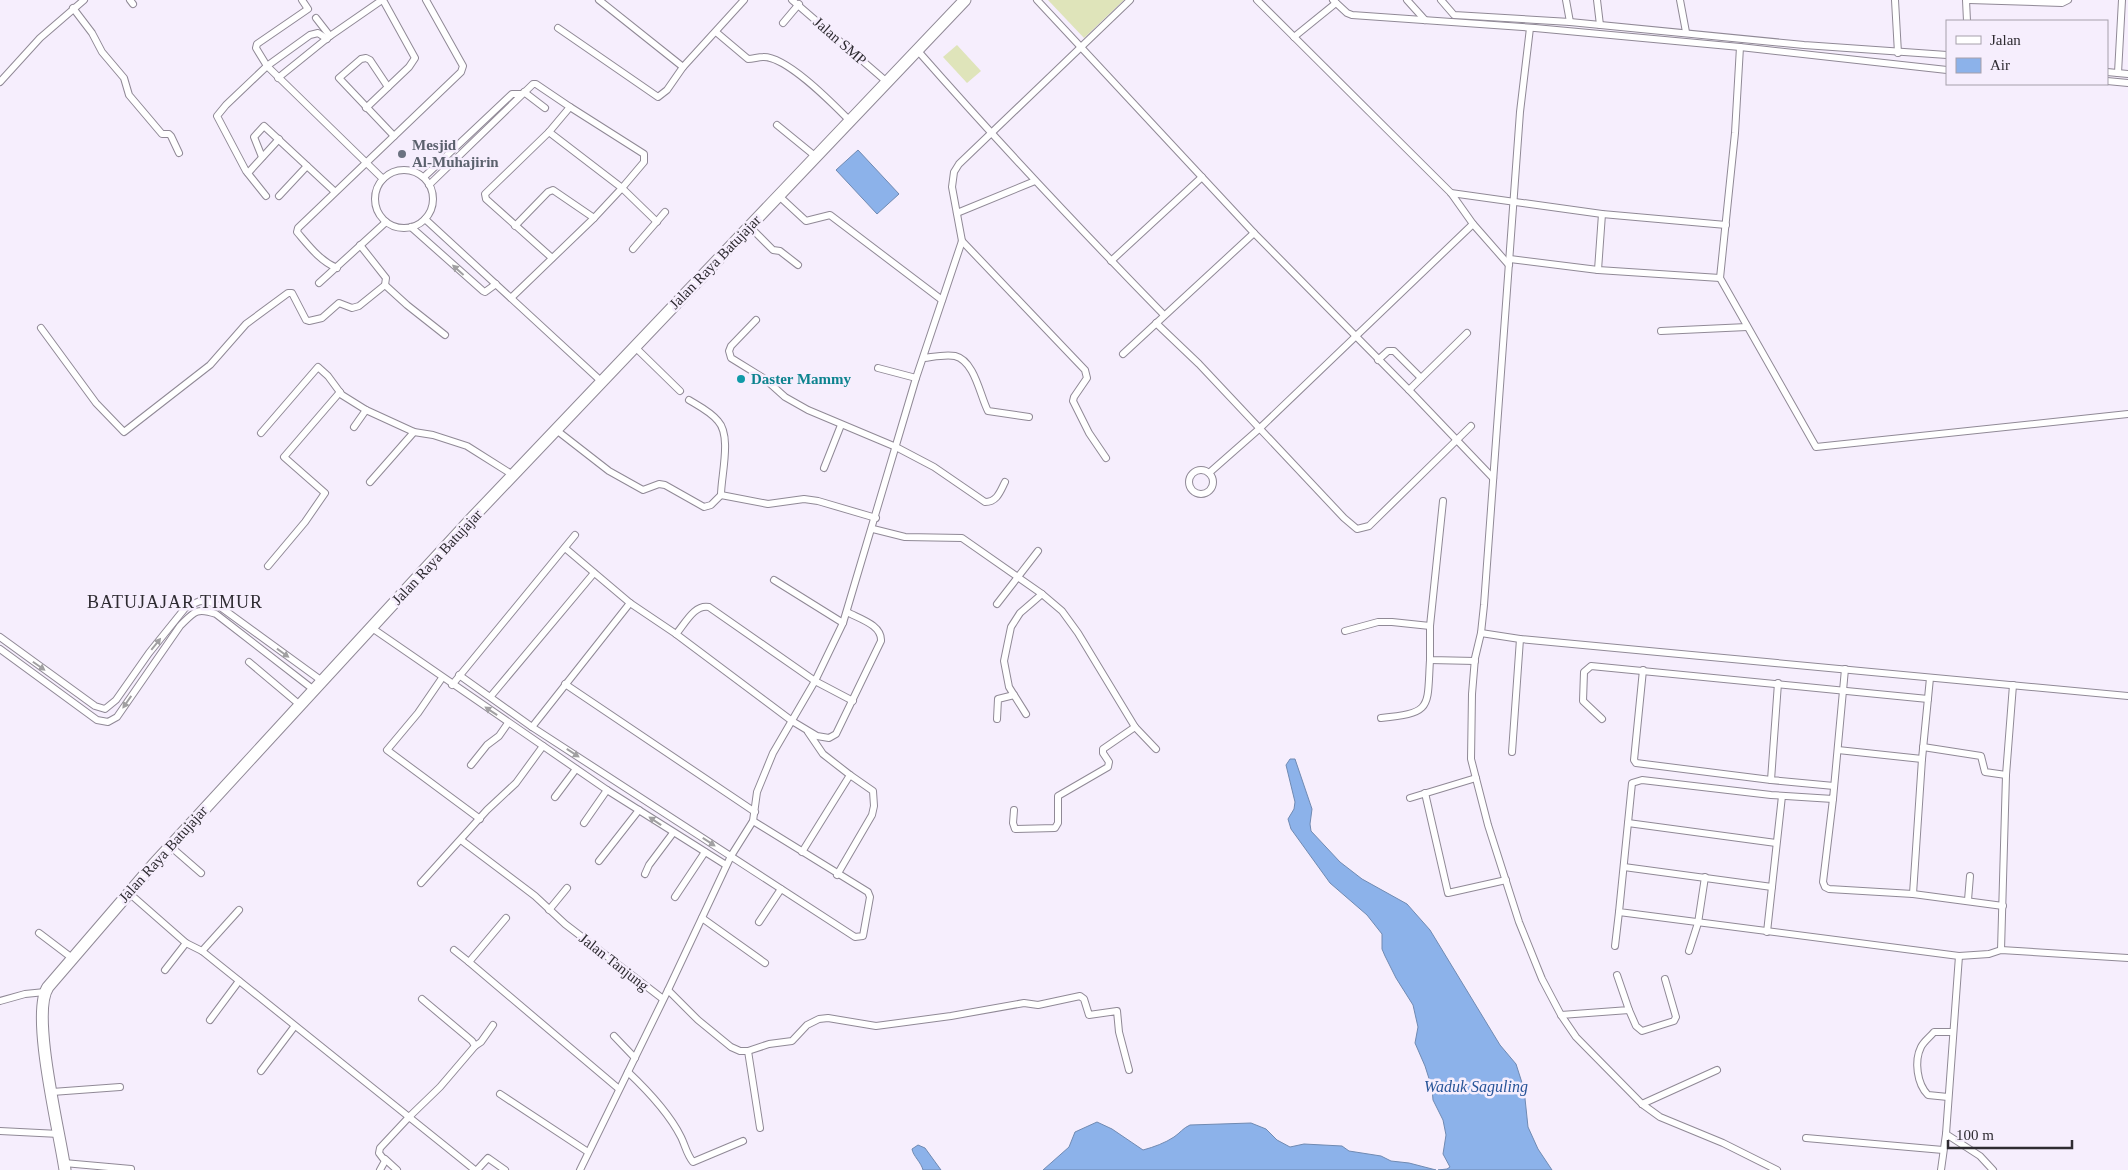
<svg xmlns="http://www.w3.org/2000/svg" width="2128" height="1170" viewBox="0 0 2128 1170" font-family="'Times New Roman',serif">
<rect width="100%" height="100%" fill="#f6eefd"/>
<g fill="#dfe4ba">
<polygon points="1048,0 1124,0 1084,38"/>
<polygon points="957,45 981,71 967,83 943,57"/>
</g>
<g fill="#8cb2ea" stroke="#708ab2">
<polygon points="858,150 899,194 877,214 836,170"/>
<polygon points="1290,759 1295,759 1312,809 1310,824 1311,831 1340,862 1362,879 1407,904 1430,930 1500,1045 1516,1064 1524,1089 1528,1127 1538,1149 1552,1170 1438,1170 1447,1169 1450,1167 1443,1154 1446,1135 1443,1120 1433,1100 1432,1088 1425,1066 1415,1043 1418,1027 1413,1005 1396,978 1385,956 1382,949 1382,934 1367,915 1330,883 1291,829 1288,819 1294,809 1295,802 1286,765"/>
<path d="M1097,1122l15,7 31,21c11,-3 22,-7 31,-13 6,-4 9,-9 16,-12l61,-2 15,6 11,11 13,7 14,-3 38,2 7,5 32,5 10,5 18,2 27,7h-393l26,-23 6,-15z"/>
<path d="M918,1145l7,3 16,22h-18c-2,-8 -10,-14 -11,-21z"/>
</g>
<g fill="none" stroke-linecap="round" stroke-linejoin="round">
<defs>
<g id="street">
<polyline points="130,0 133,4"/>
<polyline points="302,0 308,9 257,44 256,48 267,66 383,179"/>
<polyline points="599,0 683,67"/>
<polyline points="792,0 887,82"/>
<polyline points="1037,0 1254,233 1409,390 1493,478"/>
<polyline points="1257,0 1451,193 1473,224 1509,265"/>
<polyline points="1333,0 1347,13 1352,15 1535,28 1740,47 1947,70"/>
<polyline points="1407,0 1425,20"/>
<polyline points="1441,0 1454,15 1570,22 1804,45 1947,55"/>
<polyline points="1566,0 1570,22"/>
<polyline points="1597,0 1600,25"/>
<polyline points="1680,0 1686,32"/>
<polyline points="1895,0 1898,53"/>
<polyline points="1966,0 1967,21"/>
<polyline points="1969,0 2062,3 2068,0"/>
<polyline points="73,8 92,33 102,52 124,78 129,95 162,134 169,134 171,136 179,153"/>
<polyline points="316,18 330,36"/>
<polyline points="783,23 799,4"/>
<polyline points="558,28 658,97 667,90 683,67 744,0"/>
<polyline points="1530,28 1520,112 1484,605 1481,633 1475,658 1472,694 1471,759 1488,825 1519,922 1542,979 1561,1015 1576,1037 1642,1104 1660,1117 1723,1143 1777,1170"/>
<path d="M716,32l32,27c5,0 10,-2 15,-2 24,-1 71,48 87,64"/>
<polyline points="1294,37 1336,3"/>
<polyline points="1740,47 1735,133 1720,278 1816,447 2128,414"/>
<path d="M918,51c79,90 162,178 246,264"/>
<polyline points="2107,72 2128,74"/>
<polyline points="2118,73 2122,0"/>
<polyline points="278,78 330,36 382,0"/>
<polyline points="2107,81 2128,83"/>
<polyline points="0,82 40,38 84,0"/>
<polyline points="388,87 370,60 366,58 361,59 339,78 394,136"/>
<polyline points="524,92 545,108"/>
<polyline points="366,108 409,67 415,58 383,0"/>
<polyline points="777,125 815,156"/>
<polyline points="549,132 622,188 657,222"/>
<polyline points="262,157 254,137 264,126 334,191"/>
<circle cx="404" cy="199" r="29"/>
<polyline points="248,173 279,139"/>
<polyline points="424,177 512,94 521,94"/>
<polyline points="429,185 533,84 536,84 570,107 644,154 644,162 622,188 594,218 511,298"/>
<polyline points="1451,193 1602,214 1726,225"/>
<polyline points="266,196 246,171 217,116 226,105 267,66 310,35 318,33 327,39"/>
<polyline points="279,196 307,166"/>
<polyline points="779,196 806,221 830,215 942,300"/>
<polyline points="957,213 1035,181"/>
<polyline points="425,219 602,382"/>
<polyline points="515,226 548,192 553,190 594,218"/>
<polyline points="749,226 773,250 780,251 798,265"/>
<polyline points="411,227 483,291 485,292 496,284"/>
<polyline points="962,241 1085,370 1087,378 1074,397 1073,401 1089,433 1106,458"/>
<polyline points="633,249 665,212"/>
<polyline points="552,258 486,199 485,194 549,132 570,107"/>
<polyline points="1510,259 1598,270 1720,278"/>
<polyline points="1111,261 1202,177"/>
<path d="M337,268c-17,-7 -28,-22 -40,-36l1,-4 163,-156 2,-6 -37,-66"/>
<polyline points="1598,270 1602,214"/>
<polyline points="319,283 386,222"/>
<polyline points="385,285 407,305 445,335"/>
<path d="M756,320l-25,26 -2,5 2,7 34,21 20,18 23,13 88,37 38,20 51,35c12,0 15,-10 20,-20"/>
<polyline points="1156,323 1199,364 1344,518 1357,529 1369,526 1471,426"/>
<polyline points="41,328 96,403 124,432 210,365 246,324 288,293 292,293 306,320 309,321 322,318 339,303 352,308 359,306 385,285 386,278 360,245"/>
<polyline points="1661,331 1747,327"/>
<polyline points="635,347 680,391"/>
<polyline points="1123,354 1254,233"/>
<path d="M924,358c9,-1 21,-4 31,-2 20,5 25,40 33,55l41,6"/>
<polyline points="1378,360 1388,351 1394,351 1421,378"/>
<polyline points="878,368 916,378"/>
<polyline points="1409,390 1467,333"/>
<path d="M689,400c10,6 22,12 29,21 14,15 3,55 3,74l47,9 36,-5 14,2 58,17"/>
<polyline points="354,427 366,410"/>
<polyline points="555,429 609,471 643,490 659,484 665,485 704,507 711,505 721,495"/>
<polyline points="261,433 318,367 328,376 342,395 366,410 414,432 433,435 467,446 513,475"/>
<polyline points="824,468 841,425"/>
<circle cx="1201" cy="482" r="12"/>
<polyline points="1209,473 1259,429 1473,224"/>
<polyline points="370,482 414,432"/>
<polyline points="1443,501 1430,626 1430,660 1475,661"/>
<polyline points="873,529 905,537 962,538 1042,594 1062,611 1078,633 1135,727 1156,749"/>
<path d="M565,548l65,55 46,31 116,87 25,15 12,2 7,-4 45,-93c1,-16 -21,-22 -34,-29"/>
<polyline points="268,566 305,522 325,493 284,457 340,392"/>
<polyline points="774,580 843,623"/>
<polyline points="997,604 1038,551"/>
<polyline points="372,628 607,790 726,865"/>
<polyline points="1345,631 1378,622 1392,622 1430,626"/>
<polyline points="1481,633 1520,639 2128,696"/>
<path d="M676,634c9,-10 18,-30 33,-27l106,74 38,20"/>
<polyline points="0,637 95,706 105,709 116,700 149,653 186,607 200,601 209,602 219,606 322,681"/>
<path d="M0,649l97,71 11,2 9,-5 63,-91c14,-14 16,-19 36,-12l98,76"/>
<polyline points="249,662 300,705"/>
<polyline points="1845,669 1833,799 1771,795 1642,780 1632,783 1619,912 1959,956 1989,954 2001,950 2128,958"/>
<polyline points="1643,670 1634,760 1636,763 1771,780"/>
<polyline points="459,675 532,727 855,937 863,936 870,897 868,892 753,821"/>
<polyline points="442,678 418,713 387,750 480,819"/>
<polyline points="1778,683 1771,780 1834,786"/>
<polyline points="565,684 755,812"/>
<polyline points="452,685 575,535"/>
<polyline points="491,696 594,573"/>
<polyline points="1026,714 1009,687 1004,661 1011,627 1020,613 1042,594"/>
<path d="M1381,718c52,-5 46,-10 49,-58"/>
<polyline points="997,719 998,699 1014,695"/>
<polyline points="1602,719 1583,701 1584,672 1591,666 1928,699"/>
<polyline points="532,727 630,603"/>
<polyline points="808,732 823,754 850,775"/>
<polyline points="1923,747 1981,756 1985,772 2006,775"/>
<polyline points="1838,750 1922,759"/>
<polyline points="1512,752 1520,639"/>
<polyline points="471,765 487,745 499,736 508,723"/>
<polyline points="1425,793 1448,893 1506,880"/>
<polyline points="555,797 576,769"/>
<polyline points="1410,798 1476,778"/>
<polyline points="1833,799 1823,882 1825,887 1829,889 1913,894 2003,906"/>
<polyline points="1014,810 1013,823 1015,829 1055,828 1058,823 1058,796 1108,767 1109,762 1103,753 1103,749 1135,727"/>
<polyline points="584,823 607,790"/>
<polyline points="1628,823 1776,843"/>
<polyline points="461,840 535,896 565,924 663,999"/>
<polyline points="170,846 201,873"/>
<polyline points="802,852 850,775 873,791 874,806 872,815 837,875"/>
<polyline points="599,861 639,810"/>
<polyline points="1624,867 1772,887"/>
<polyline points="645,874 649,865 673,833"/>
<polyline points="421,883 487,810 516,783 543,746"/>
<polyline points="129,893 186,943 202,951 409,1117 440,1087 475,1046 472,1041 422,999"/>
<polyline points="1913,894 1922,759 1930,678"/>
<polyline points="675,897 705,852"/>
<polyline points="1968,900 1970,876"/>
<polyline points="549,910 567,888"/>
<polyline points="506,918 469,962 619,1089"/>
<polyline points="702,918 765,963"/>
<polyline points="759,922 781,889"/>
<polyline points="1767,932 1782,796"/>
<polyline points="39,933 72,958"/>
<polyline points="1615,946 1619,912"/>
<polyline points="454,950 469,962"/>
<polyline points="2001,950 2006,775 2013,685"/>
<polyline points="202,951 239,910"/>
<polyline points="1689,951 1698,923 1705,877"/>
<polyline points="1959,956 1946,1134 1980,1156 1993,1170"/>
<polyline points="165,970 186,943"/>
<polyline points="668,990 698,1020 731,1047 740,1051 748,1051 769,1044 792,1041 807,1025 819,1019 828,1018 876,1026 951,1016 1024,1003 1038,1005 1080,996 1084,999 1089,1015 1117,1011 1119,1032 1129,1070"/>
<polyline points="0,1001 25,994 45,992"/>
<polyline points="1629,1010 1636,1026 1642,1031 1674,1021 1676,1017 1665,979"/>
<polyline points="1561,1015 1629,1010 1617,975"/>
<polyline points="210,1020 239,981"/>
<polyline points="614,1036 635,1058"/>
<polyline points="475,1046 481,1042 493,1025"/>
<polyline points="748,1051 760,1128"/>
<polyline points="261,1071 294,1027"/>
<path d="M628,1072c19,18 41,41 53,65 4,8 6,18 12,25l50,-21"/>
<polyline points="52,1092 120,1087"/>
<polyline points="500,1094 588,1152"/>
<path d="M1948,1097l-20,-2c-11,-11 -14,-34 -7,-48 3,-6 9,-10 13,-15h19"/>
<polyline points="1642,1104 1717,1070"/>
<polyline points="0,1131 59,1134"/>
<polyline points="1806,1138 1943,1150"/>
<polyline points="385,1159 397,1170"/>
<polyline points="64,1163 131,1169"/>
<polyline points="380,1170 385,1161 379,1153 380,1148 409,1117 475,1170"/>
<polyline points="477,1170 488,1158 505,1170"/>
<polyline points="580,1170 668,990 731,856 753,821 757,792 773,753 815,681 843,623 916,378 962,241 952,187 954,172 959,164 1130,0"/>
<polyline points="1941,1170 1946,1134"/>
</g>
<path id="highway" d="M65,1170c-5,-36 -35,-157 -17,-183l105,-122 320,-348 492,-517"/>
</defs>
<use href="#street" stroke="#908996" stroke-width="8"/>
<use href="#highway" stroke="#908996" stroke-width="13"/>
<use href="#street" stroke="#fff" stroke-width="6"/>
<use href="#highway" stroke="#fff" stroke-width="11"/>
</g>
<defs><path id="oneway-solid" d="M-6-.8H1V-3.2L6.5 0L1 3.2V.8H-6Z" transform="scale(1.25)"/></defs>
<g fill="#a1a0a2">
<use href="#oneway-solid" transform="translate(458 270) rotate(-138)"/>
<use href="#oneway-solid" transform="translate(156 644) rotate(-51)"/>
<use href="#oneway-solid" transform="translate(283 653) rotate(36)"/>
<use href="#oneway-solid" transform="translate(39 666) rotate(35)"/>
<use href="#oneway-solid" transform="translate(127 702) rotate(125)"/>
<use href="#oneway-solid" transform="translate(491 711) rotate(-146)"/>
<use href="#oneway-solid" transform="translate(573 753) rotate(33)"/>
<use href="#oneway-solid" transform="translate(655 821) rotate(-146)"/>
<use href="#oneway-solid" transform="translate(709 842) rotate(33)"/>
</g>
<circle fill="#6b7280" stroke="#f6eefd" stroke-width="2" cx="402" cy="154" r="5"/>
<circle fill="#0f9aa8" stroke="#f6eefd" stroke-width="2" cx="741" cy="379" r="5"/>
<g text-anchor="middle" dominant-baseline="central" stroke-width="5" stroke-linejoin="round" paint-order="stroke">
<g font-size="15" fill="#2e2b31" stroke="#f6eefd">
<text transform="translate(840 41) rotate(41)">Jalan SMP</text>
<text transform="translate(715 262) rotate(-46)">Jalan Raya Batujajar</text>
<text transform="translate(437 557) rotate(-47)">Jalan Raya Batujajar</text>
<text transform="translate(163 854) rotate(-48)">Jalan Raya Batujajar</text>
<text transform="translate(614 962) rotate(38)">Jalan Tanjung</text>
</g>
<g font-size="15" font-weight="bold" fill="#5b616d" stroke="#f6eefd" text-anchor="start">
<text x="412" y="145">Mesjid<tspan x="412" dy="17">Al-Muhajirin</tspan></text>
</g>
<g font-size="15" font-weight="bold" fill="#0d838f" stroke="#f6eefd" text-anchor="start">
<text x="751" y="379">Daster Mammy</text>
</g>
<g font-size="16" font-style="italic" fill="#275498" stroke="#f6eefd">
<text x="1476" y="1086">Waduk Saguling</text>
</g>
<g font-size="18" letter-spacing="1" fill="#2e2b31" stroke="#f6eefd">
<text x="175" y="602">BATUJAJAR TIMUR</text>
</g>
</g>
<rect x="1946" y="20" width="162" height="65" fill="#f6eefd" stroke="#a6a0ab"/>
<rect x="1956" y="36" width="25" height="8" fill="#ffffff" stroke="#a6a0ab"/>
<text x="1990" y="45" font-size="15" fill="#2e2b31">Jalan</text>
<rect x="1956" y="58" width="25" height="15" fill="#8cb2ea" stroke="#a6a0ab"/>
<text x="1990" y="70" font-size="15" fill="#2e2b31">Air</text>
<path d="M1948 1140v8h124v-8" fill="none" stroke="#2e2b31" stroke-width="2.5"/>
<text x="1956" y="1140" font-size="15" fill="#2e2b31" stroke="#f6eefd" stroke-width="4" paint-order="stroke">100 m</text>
</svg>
